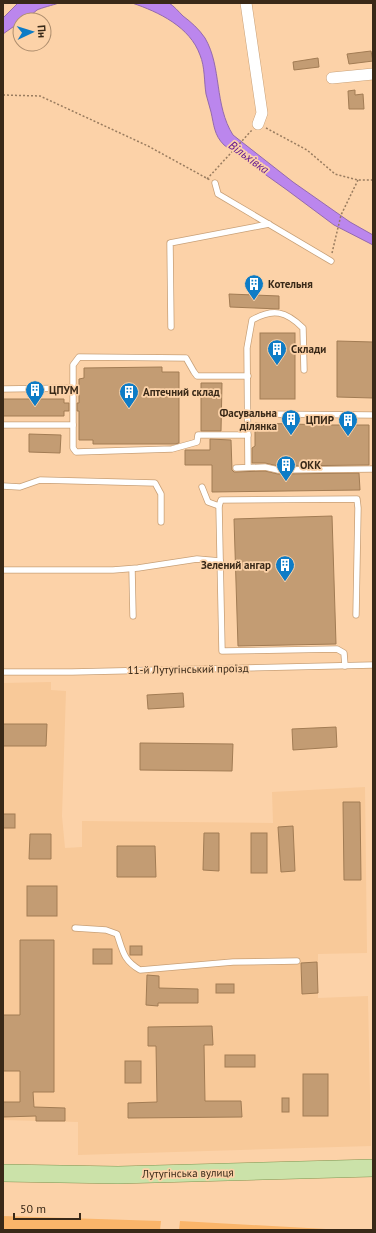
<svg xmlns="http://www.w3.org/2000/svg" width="376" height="1233" viewBox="0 0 376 1233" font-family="'PT Sans',sans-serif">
<rect width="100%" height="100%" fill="#fcd2a8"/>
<polygon fill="#f8c999" points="51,682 51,690 66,691 62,816 65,848 82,847 82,821 273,823 272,792 365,787 367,953 318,954 318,998 368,996 371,1146 78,1155 78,1122 3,1120 3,683"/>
<g fill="#fab56a">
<polygon points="3,1216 161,1221 160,1230 3,1230"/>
<polygon points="180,1221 344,1230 179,1230"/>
</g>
<g fill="#bb86ed" stroke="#946aad">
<path d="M18,3h41c-6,2 -18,5 -22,7 -5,4 -10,10 -17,10v2l-17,12v-16z"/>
<path d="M132,3c7,0 33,-2 37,0 5,3 10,9 14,13 8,6 16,13 22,22 17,29 9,67 28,97l60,47 57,40 23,13v10l-39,-20 -47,-35 -63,-45c-10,-10 -10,-20 -13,-33 -2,-6 -3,-12 -5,-18 -2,-13 -1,-27 -6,-39 -10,-28 -41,-43 -68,-52z"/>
</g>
<g fill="#c39c73" stroke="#a27c54">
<polygon points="371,51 373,61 349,64 347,54"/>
<polygon points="318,58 319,67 294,70 293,62"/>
<polygon points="355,90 355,95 363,94 364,109 349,109 348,91"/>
<polygon points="229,294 279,296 279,309 230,307"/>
<rect x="260" y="333" width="35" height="66"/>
<polygon points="337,341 373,342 373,398 337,397"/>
<polygon points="162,367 162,372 179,372 179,443 175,444 93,444 93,440 79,440 79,411 77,411 77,403 79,403 79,379 84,378 84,368"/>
<polygon points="201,383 222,383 221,431 201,431"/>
<polygon points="3,399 64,399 64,403 69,403 69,411 64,411 64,416 3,416"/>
<polygon points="255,423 327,425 369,425 369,465 278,466 265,463 252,463 252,448 255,446"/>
<polygon points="29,434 61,435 60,453 29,452"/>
<polygon points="210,439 231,440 232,470 234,472 265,471 278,474 359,473 360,490 212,492 212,465 185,465 185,450 210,450"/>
<polygon points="332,516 336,644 238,646 234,519"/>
<polygon points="183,693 184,707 148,709 147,695"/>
<polygon points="3,724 47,724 46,746 3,746"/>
<polygon points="336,727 337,747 293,750 292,729"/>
<polygon points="140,743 233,744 232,771 140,770"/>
<polygon points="343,802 360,802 361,880 344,880"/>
<rect x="3" y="814" width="12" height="14"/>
<polygon points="293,826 295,871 281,872 278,827"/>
<polygon points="204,833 219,833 219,871 203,870"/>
<rect x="251" y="833" width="16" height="40"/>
<polygon points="30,834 51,834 51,859 29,859"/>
<polygon points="117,846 155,846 156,877 117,877"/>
<rect x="27" y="886" width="30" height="30"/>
<polygon points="20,940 54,940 54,1092 33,1092 34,1107 65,1108 65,1121 36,1121 36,1116 3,1117 3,1102 20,1102 20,1071 3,1071 3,1015 20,1015"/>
<rect x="130" y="946" width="12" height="9"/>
<rect x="93" y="949" width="19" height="15"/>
<polygon points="317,962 318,993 302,994 301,963"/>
<polygon points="147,975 159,976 159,988 198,989 198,1003 158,1003 158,1006 146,1005"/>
<rect x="216" y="984" width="18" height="9"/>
<polygon points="212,1026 213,1045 204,1045 205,1101 241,1101 242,1117 128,1118 128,1103 157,1102 156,1046 148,1046 148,1027"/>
<rect x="225" y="1055" width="30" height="12"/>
<rect x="125" y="1061" width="16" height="22"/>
<rect x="303" y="1074" width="25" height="42"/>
<rect x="282" y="1098" width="7" height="14"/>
</g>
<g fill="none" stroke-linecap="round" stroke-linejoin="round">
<defs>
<g id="service">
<polyline points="215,183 218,194 331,261"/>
<polyline points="171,327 170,243 269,224"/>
<polyline points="248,376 197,376 194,372 186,358 79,357 73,365 73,448 76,452 172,449 197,442 198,435 248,435"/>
<polyline points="3,389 73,388"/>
<polyline points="248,414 373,415"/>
<polyline points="3,425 73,425"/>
<path d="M248,467l-1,-119 5,-28c21,-12 34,-9 51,8l1,42"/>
<polyline points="236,468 265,467 278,470 373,469"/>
<polyline points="3,486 20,487 40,480 155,483 161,494 161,522"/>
<polyline points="202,487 208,502 219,506"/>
<polyline points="132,569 133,616"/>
<polyline points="3,570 113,570 138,568 197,559 220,561"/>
<polyline points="345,666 344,653 337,649 222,651 219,506 221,500 357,499 358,508 356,615"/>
<polyline points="3,672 72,672 373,665"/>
<path d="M75,928l31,2 11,4c6,17 6,26 23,36l93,-8 64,-1"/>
</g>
<g id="minor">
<polyline points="246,3 262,113 258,124"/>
<polyline points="332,78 373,74"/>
</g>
<polyline id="primary" points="3,1173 118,1175 373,1168"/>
</defs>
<use href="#service" stroke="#c8a077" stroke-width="7"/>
<use href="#minor" stroke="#c8a077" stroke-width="12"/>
<use href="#primary" stroke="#829551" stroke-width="18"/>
<g stroke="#997c5f" stroke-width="1.5" stroke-dasharray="2 2" stroke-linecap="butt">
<polyline points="3,95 40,96 148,146 210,180"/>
<polyline points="266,128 307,150 335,174 358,180 373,180"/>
<polyline points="207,179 252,130"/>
<polyline points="332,253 341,215 358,180"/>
</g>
<use href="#service" stroke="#fff" stroke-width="5.5"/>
<use href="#minor" stroke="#fff" stroke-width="11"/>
<use href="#primary" stroke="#cbe2a9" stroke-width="17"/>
</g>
<defs>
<symbol id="building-pin" viewBox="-11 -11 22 30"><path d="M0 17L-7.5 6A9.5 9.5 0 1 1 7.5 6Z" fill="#0e7cc6" stroke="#fcd2a8"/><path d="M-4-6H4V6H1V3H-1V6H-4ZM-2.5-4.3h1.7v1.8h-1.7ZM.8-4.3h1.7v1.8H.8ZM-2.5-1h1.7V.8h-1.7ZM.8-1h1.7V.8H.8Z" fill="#fff"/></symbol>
</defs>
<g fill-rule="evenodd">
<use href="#building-pin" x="243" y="273" width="22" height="30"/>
<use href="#building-pin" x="266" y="338" width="22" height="30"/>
<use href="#building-pin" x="24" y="379" width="22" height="30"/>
<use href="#building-pin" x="118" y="381" width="22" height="30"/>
<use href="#building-pin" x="280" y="408" width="22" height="30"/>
<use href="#building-pin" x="337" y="409" width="22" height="30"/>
<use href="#building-pin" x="275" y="454" width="22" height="30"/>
<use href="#building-pin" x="274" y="554" width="22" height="30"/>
</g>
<g text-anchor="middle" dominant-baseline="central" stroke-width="3.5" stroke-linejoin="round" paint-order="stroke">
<g font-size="11" font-weight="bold" fill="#392918" stroke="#fcd2a8" text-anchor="start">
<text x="268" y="284">Котельня</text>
<text x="291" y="349">Склади</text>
<text x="49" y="390">ЦПУМ</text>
<text x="143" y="392">Аптечний склад</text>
<text x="277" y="413" text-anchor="end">Фасувальна<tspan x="277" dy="13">ділянка</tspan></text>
<text x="334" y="420" text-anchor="end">ЦПИР</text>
<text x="300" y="465">ОКК</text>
<text x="271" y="565" text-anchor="end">Зелений ангар</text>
</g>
<g font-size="11" fill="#392918" stroke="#fcd2a8">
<text transform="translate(188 669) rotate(-1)">11-й Лутугінський проїзд</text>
<text transform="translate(188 1173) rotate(-1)">Лутугінська вулиця</text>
</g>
<g font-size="12" font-style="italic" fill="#5f1290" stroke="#fcd2a8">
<text transform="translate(249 157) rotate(36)">Вільхівка</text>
</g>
</g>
<rect width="376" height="1233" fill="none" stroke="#392918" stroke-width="8"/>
<g transform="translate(32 32) rotate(86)"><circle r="19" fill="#fcd2a8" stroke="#ae8e6e"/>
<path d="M0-3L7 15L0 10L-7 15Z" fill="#0e7cc6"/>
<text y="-6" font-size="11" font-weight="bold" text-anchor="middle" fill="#392918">Пн</text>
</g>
<path d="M14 1213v6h66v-6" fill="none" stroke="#392918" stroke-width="2"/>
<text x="20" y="1213" font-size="12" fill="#392918" stroke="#fcd2a8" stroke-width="3" paint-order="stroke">50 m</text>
</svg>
